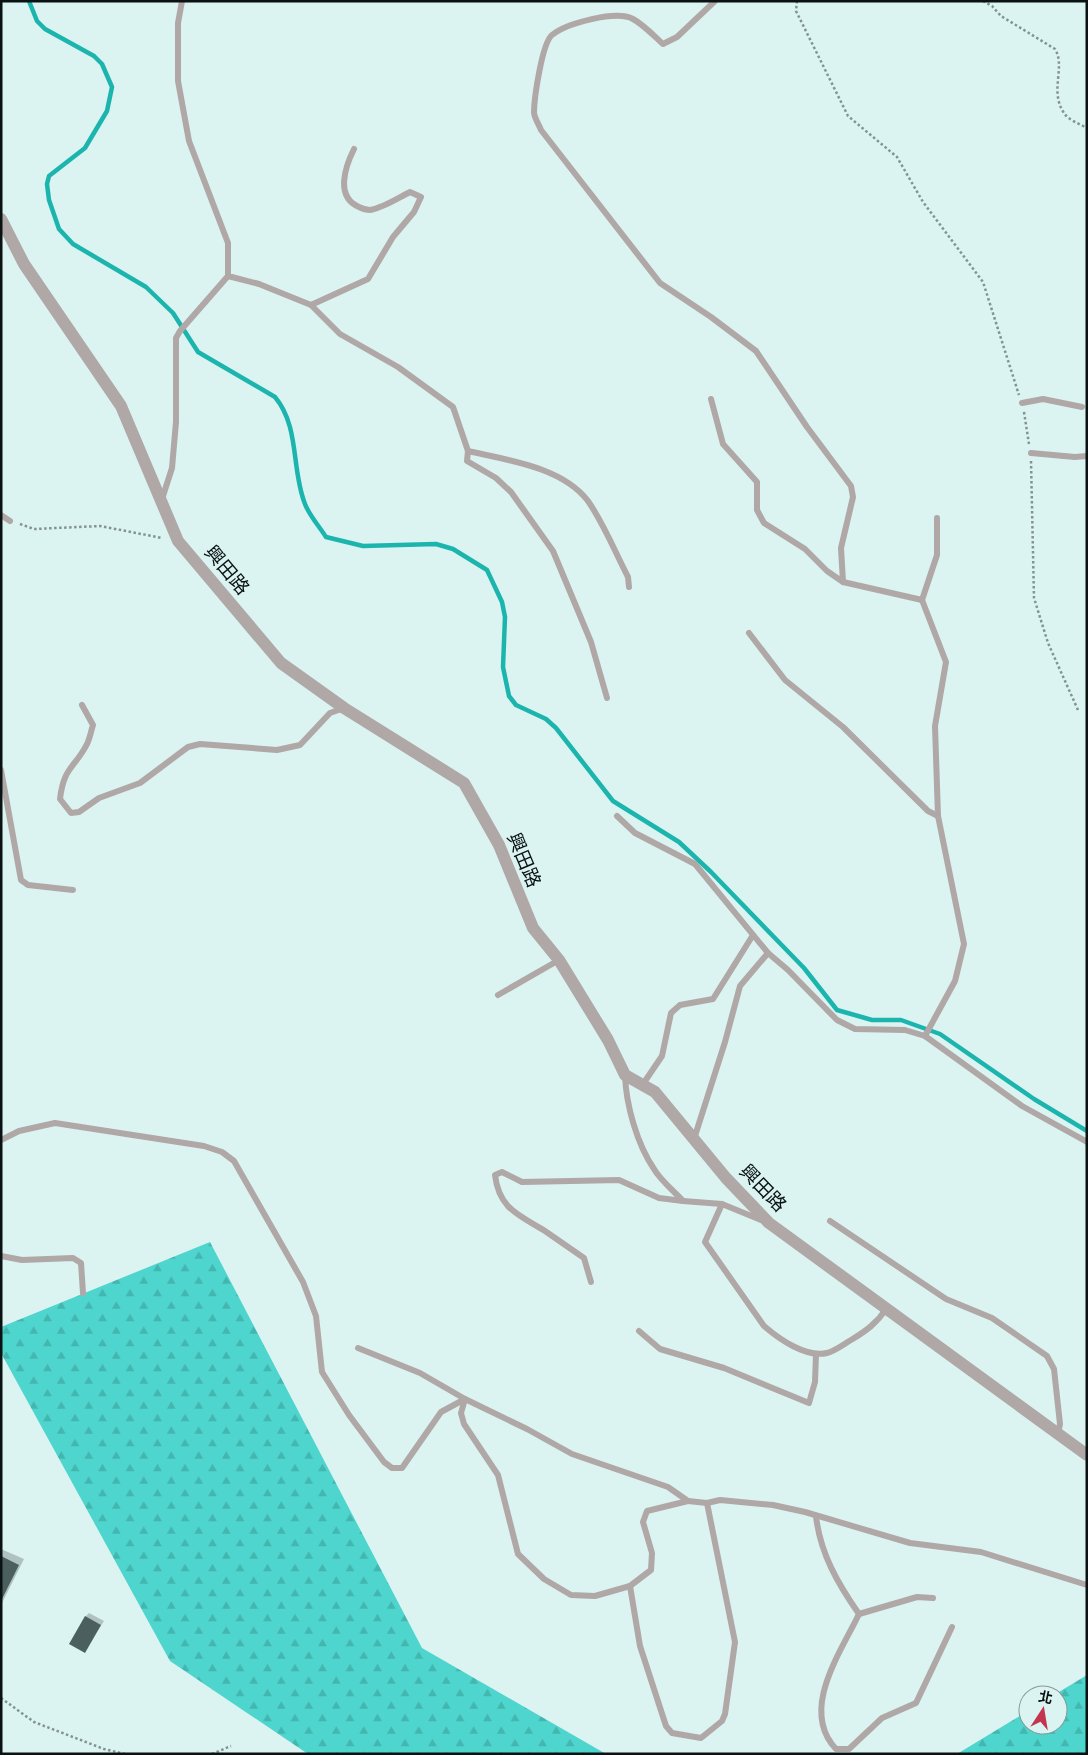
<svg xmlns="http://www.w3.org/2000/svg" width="1088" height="1755" viewBox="0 0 1088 1755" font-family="Jost,'Noto Sans TC',sans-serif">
<defs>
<pattern id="forest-firs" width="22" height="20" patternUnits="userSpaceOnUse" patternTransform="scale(1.25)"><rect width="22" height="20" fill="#4ed5cd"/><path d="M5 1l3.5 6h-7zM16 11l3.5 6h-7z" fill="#43b6af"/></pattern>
</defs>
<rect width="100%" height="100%" fill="#dbf3f1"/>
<g fill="url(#forest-firs)">
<polygon points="210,1242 422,1648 606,1754 308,1754 170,1661 1,1353 1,1327"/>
<polygon points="1087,1675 1087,1754 957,1754 1028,1711 1028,1725 1058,1725 1058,1695 1054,1695"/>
</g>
<g fill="#0003">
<polygon points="1,1549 24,1559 1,1605"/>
<polygon points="89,1613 104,1621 85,1651 86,1616"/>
</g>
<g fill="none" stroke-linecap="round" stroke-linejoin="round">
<path stroke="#1cb5ae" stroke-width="4.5" d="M29,1l8,20 8,8 49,27 8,8 10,23 -5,24 -22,37 -36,28 -2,8 2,16 10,29 14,15 73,43 27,26 25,39 77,45c25,30 16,72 30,107 4,11 14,22 21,33l37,9 73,-2 17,5 34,21 15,32 3,15 -2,50 6,29 7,9 30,14 10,9 57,73 66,41 32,30 93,96 33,42 35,10h29l39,14 94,65 53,32"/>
</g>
<g fill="#4b605e">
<polygon points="1,1556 19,1565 1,1601"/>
<polygon points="85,1616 101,1625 85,1653 69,1644"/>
</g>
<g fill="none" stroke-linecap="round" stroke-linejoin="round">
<g stroke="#829392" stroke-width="2.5" stroke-dasharray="2.5 2.5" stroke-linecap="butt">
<polyline points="797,1 796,11 848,116 897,157 923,202 983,282 1019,395"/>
<path d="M983,1l9,5 9,10 54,33c11,18 -6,42 9,64 4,7 16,11 23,15"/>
<polyline points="1024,412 1029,444"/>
<polyline points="1031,461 1034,598 1048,643 1078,710"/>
<polyline points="20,524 34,529 100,526 162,538"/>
<polyline points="1,1698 34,1722 104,1749 125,1754"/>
<polyline points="212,1754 231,1746"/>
</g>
<g stroke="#b0a7a7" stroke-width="6">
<path d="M182,1l-4,22v58l11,60 39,102v33l31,8 52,21 57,-26 25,-42 21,-25 7,-15 -11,-5c-12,6 -27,16 -40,18 -4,0 -7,-1 -11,-3 -24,-10 -14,-40 -5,-58"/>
<path d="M311,305l29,29 58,33 55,40 15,44c39,9 94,16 120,50 16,23 27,51 40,76l1,10"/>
<path d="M711,399l12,45 34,38v28l7,13 41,26 22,22 16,11 -2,-34 12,-51 -2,-11 -44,-59 -51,-76 -45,-34 -51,-34 -119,-153c-2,-5 -6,-11 -7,-17 0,-14 8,-70 18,-78 15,-12 64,-25 81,-16 11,6 21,17 30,25l14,-7 38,-36"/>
<polyline points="1022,403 1043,399 1082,407"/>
<polyline points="468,451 467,461 496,478 511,492 553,551 591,642 607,698"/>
<polyline points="1031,453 1075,457 1087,456"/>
<polyline points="162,499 172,468 176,422 176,338 180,331 228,276"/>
<polyline points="1,515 10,521"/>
<polyline points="843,582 922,600 937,555 937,518"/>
<polyline points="749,633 785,680 843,727 928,811 938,816 935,726 946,662 922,600"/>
<path d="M82,705l11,20c-2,6 -3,13 -6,19 -12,24 -23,22 -27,55l11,14 8,-1 20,-14 41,-15 48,-36 12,-3 77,6 23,-5 30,-32 14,-5"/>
<polyline points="1,770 21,880 28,885 73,890"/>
<polyline points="617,816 635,833 695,864 768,953"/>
<polyline points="498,995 559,960"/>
<polyline points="925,1036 955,981 964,944 938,816"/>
<polyline points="643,1084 662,1056 671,1013 680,1005 713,999 753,935"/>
<polyline points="694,1139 725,1042 740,986 768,953 788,970 837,1020 855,1029 905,1030 925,1036 1022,1106 1087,1142"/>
<polyline points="1,1140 19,1131 55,1123 204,1146 222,1152 234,1161 303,1282 316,1316 322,1372 349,1415 384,1462 392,1468 402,1468 441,1412 465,1399 527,1429 572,1454 668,1487 688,1501 707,1503 720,1500 773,1505 805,1512 910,1543 981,1552 1087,1585"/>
<polyline points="683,1201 722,1204 761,1220"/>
<path d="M722,1204l-17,38 59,84c15,13 42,32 63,27 8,-2 17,-9 24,-13 15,-9 26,-17 35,-31"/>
<polyline points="830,1221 946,1299 992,1318 1047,1356 1054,1369 1060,1424 1058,1434"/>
<polyline points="1,1256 22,1260 73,1258 81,1263 83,1293"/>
<path d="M591,1282l-7,-24c-13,-9 -26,-18 -39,-27 -26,-16 -46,-22 -50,-56l7,-3 20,10 97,-2 40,18 24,3c-9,-10 -22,-20 -29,-32 -17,-25 -28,-64 -29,-94"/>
<polyline points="639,1331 660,1349 724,1368 809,1403 815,1382 816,1354"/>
<polyline points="358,1348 420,1373 465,1399 461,1413 464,1424 498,1475 518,1554 544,1579 571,1595 595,1596 630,1586 651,1570 652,1553 643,1522 647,1511 688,1501"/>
<path d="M816,1516c4,37 22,68 43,98l58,-17 16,1"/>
<polyline points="630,1586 640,1646 666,1726 672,1733 701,1738 722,1721 725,1714 735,1642 707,1503"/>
<path d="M859,1614c-18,38 -60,96 -23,135h13l33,-31 34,-15 36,-76"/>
</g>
<polyline stroke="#b0a7a7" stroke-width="12" points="1,219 24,264 121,406 178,541 281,663 344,708 464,783 499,845 533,928 559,960 608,1040 625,1075 655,1092 726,1178 769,1223 1087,1455"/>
</g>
<g text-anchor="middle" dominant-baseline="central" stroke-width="5" stroke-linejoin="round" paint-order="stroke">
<g font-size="19" fill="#0a1212" stroke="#dbf3f1">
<text transform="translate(227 570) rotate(50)">興田路</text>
<text transform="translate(524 860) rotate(67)">興田路</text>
<text transform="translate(763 1188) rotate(46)">興田路</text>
</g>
</g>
<rect width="1088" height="1755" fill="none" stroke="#0a1212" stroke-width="5"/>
<g transform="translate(1043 1710) rotate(12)"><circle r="24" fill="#dbf3f1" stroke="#879998"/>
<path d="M0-4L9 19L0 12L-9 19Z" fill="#c5344f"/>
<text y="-8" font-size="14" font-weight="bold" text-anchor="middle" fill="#0a1212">北</text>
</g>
</svg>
